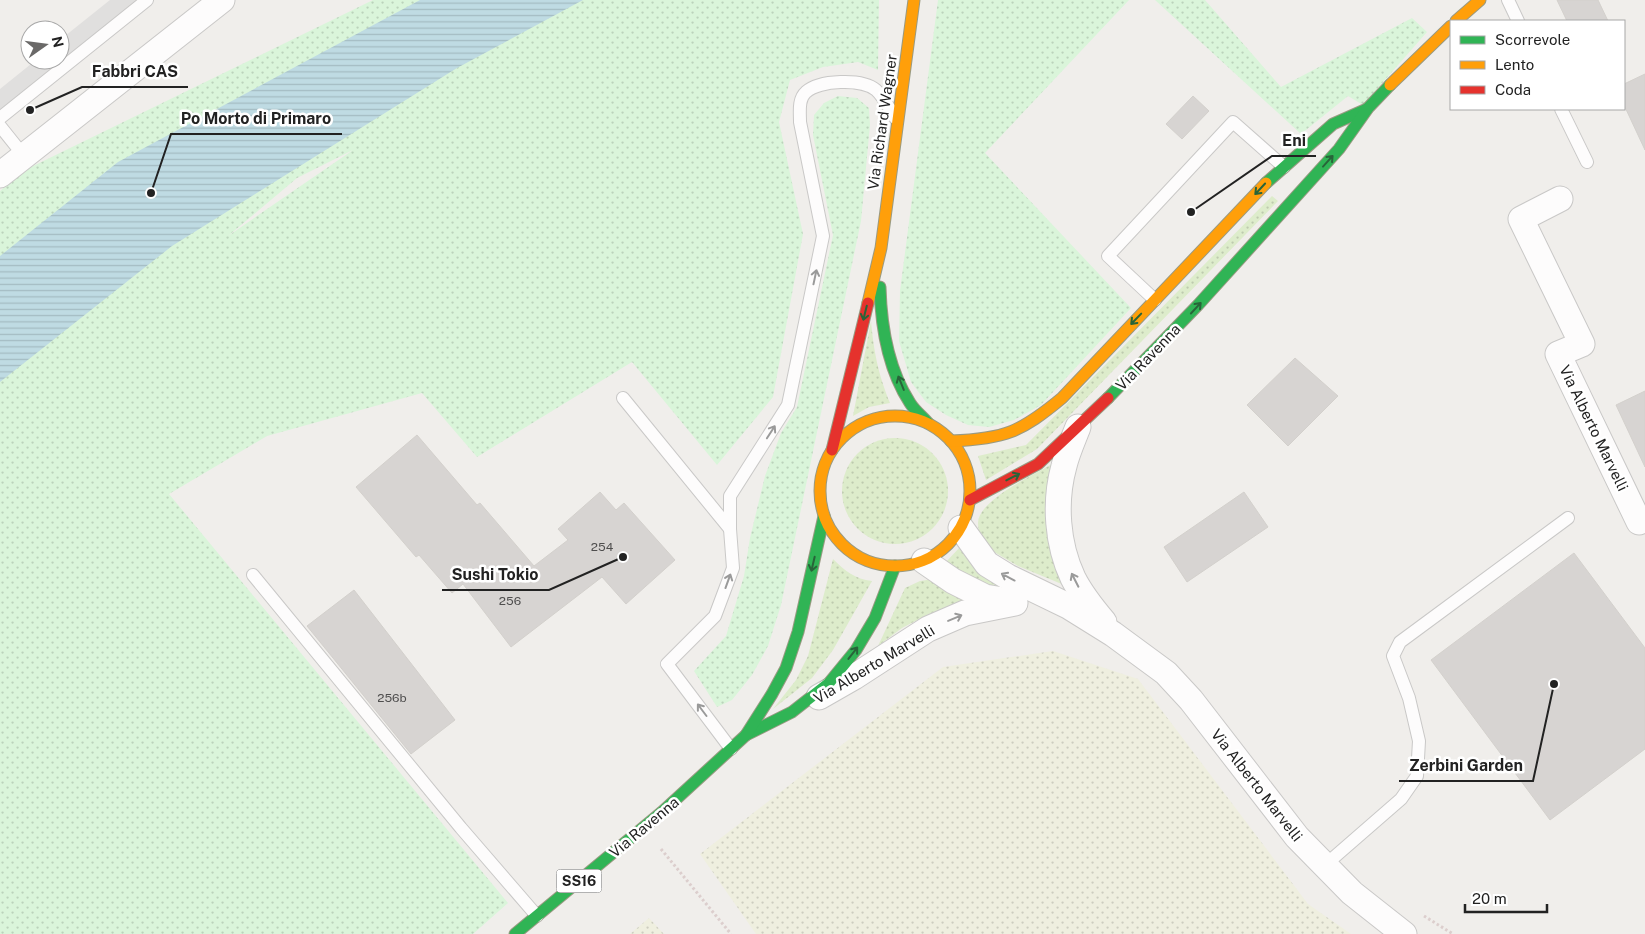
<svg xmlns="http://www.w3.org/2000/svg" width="1645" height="934" viewBox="0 0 1645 934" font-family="'Public Sans',sans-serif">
<defs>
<pattern id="farmland-dots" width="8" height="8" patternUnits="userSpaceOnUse" patternTransform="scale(1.25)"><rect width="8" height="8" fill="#efefdf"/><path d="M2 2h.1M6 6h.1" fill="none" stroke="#cdcdbf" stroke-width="1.8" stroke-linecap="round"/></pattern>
<pattern id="grass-dots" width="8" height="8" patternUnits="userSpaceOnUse" patternTransform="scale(1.25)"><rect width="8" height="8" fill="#ddeccb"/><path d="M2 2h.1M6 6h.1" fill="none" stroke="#bdcaae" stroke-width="1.8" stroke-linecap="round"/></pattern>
<pattern id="park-dots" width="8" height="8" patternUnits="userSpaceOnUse" patternTransform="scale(1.25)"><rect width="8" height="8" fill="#daf5da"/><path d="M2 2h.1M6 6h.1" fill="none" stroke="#bbd2bb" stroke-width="1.8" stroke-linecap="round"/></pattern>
<pattern id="water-rules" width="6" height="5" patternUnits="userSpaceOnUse" patternTransform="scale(1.25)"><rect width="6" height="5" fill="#bfdbe3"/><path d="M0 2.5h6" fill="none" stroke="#a4bcc2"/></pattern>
</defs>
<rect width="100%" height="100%" fill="#f0eeeb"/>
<g fill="url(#farmland-dots)">
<polygon points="1053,651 1138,679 1308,904 1351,934 756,934 700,854 943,667"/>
<polygon points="649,918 664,934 630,934"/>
</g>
<g fill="url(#grass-dots)">
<polygon points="1272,196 1278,201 1037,449 986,480 978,456 1026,445"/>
<path d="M871,321c3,32 7,52 19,82l-21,4 -16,9z"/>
<circle cx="895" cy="491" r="53"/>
<path d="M1052,464l17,123 -51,-21 -34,-20c-2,-7 -6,-15 -6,-23 0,-23 56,-48 74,-59z"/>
<polygon points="961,546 1029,595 989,587 945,563"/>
<path d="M833,559c12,12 22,20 39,22l-39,69 -21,28 -39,31 23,-29 12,-24z"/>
<polygon points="934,579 976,603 931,613 902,628 878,646 905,588 920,581"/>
</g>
<g fill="url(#park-dots)" fill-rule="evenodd">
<path d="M373,0h506l-1,70 -20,-8 -35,5 -33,13 -11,42 24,112 -30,163 -56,68 -85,-103 -155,95 -55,-64 -155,43 -98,58 339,409 -35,31h-473v-743l25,-21zM353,150l-125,86 69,-58z"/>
<polygon points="938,0 1129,0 985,153 1131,308 1041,405 1014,420 989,427 968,425 946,415 926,402 911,382 899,341 900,291"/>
<polygon points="1155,0 1205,0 1281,87 1412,18 1427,32 1363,105 1348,96 1301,134"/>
<polygon points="838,96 857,98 869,108 870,125 861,221 781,605 768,646 752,675 732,700 717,707 694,671 726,636 744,576 750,538 765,476 781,433 797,407 833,235 813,135 814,115 824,103"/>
</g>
<polygon fill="#e0dfde" points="110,0 139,0 0,111 0,89 36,60 60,60 60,40"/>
<polygon fill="url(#water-rules)" points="420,0 583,0 457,68 172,246 0,382 0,256 118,162"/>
<g fill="#d7d4d2" stroke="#d3d0cc">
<polygon points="1557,0 1598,0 1608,21 1567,21"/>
<polygon points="1645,74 1645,150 1624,105 1624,84"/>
<polygon points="1193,96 1209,111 1182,139 1166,124"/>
<polygon points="1295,358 1338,396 1288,446 1247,405"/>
<polygon points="1645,391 1645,467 1616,405"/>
<polygon points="417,435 477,505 480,503 534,566 568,540 558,529 600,492 616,510 624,503 675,560 626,604 602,577 511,647 463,584 452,593 419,555 416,557 356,487"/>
<polygon points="1244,492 1268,527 1187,582 1164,547"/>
<polygon points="1574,553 1645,648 1645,749 1550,820 1431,660"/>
<polygon points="354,590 455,720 411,754 307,626"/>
</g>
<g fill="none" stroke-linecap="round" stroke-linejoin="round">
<defs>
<g id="lane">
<polyline points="1508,0 1518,21"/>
<polyline points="1561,109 1587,162"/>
<polyline points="0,118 147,0"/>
<polyline points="0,126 24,156"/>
<polyline points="1155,300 1108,256 1233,122 1284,167"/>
<polyline points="623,398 730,529"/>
<polyline points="253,575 461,828 537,916"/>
<path d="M731,749l-64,-85 48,-48 18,-48 -3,-39v-33l58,-91 35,-169 -23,-114c0,-10 -2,-23 6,-30 13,-12 56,-14 70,-2 8,7 14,20 20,29"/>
<polyline points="1324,866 1401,799 1417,776 1419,741 1409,698 1393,656 1400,642 1568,518"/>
</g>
<g id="street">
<polyline points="0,175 222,0"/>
<polyline points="1560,199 1521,219 1582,344 1558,354 1639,522 1645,519"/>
<path d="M1078,427c-5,13 -11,26 -14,39 -10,36 -7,78 9,112 8,16 20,31 31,44"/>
<polyline points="961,528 987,564 1008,577 1068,606 1113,634 1166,673 1191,700 1297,837 1352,893 1404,934"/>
<polyline points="924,561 953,581 985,597 1009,601"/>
<polyline points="819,697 854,677 928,629 965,613 1015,603"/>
</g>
<g id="fast">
<polyline points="1266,183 1333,124 1367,109"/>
<path d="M880,287c1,39 8,82 30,116 5,8 12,13 18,20"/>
<polyline points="1108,398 1198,305 1339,149 1368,108 1390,85"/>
<polyline points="746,735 792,712 829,683 856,650 875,618 895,566"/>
<polyline points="515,934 662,812 746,735 772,694 786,668 798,632 824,516"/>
</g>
<g id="slow">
<polyline points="1456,21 1480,0"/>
<polyline points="1390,85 1451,26"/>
<polyline points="868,303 881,248 914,0"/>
<circle cx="895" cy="491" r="75"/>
<path d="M951,441c54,-2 70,-9 111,-43l204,-215"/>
</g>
<g id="jam">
<polyline points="832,450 868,303"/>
<polyline points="970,500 1038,464 1108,398"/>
</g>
</defs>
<use href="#lane" stroke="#c9c8c7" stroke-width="14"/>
<use href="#street" stroke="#c9c8c7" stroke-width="27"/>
<use href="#fast" stroke="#999a82" stroke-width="13"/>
<use href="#slow" stroke="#999a82" stroke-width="13"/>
<use href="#jam" stroke="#999a82" stroke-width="13"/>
<g stroke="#dccecd" stroke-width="3" stroke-dasharray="2.5 2.5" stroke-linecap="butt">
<polyline points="661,849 731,934"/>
<polyline points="1424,916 1453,934"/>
</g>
<use href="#lane" stroke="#fdfcfc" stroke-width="12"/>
<use href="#street" stroke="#fdfcfc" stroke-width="25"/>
<use href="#fast" stroke="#30b455" stroke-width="11"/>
<use href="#slow" stroke="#ff9f0a" stroke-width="11"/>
<use href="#jam" stroke="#e5322d" stroke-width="11"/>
</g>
<defs><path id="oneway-shaft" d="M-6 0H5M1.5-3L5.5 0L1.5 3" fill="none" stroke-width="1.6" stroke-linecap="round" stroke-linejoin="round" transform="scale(1.25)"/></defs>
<g stroke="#286439">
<use href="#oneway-shaft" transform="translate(1328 161) rotate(-48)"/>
<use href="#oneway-shaft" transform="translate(1260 189) rotate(133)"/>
<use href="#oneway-shaft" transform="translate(1196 308) rotate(-47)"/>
<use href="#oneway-shaft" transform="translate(865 313) rotate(104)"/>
<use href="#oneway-shaft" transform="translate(1136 319) rotate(134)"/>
<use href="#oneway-shaft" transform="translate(901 383) rotate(-112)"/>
<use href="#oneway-shaft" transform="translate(1013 477) rotate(-27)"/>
<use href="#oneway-shaft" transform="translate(813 564) rotate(103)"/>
<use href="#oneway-shaft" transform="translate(853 653) rotate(-52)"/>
</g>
<g stroke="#9a9a9a">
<use href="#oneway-shaft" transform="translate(815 277) rotate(-78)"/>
<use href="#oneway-shaft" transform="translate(771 432) rotate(-57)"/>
<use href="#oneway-shaft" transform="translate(1008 577) rotate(-152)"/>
<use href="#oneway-shaft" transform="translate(1075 580) rotate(-117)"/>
<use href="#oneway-shaft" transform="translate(728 581) rotate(-70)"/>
<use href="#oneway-shaft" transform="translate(955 618) rotate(-23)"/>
<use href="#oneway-shaft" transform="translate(702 710) rotate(-127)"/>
</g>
<g text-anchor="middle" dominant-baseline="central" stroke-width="5" stroke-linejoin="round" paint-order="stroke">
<g font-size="12" fill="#4f4e4e">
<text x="602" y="547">254</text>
<text x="510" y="601">256</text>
<text x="392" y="698">256b</text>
</g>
<rect fill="#fff" stroke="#646464" stroke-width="1" x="556.5" y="869.5" width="45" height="23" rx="4"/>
<g font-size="14" font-weight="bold" fill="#222">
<text x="579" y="881">SS16</text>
</g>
<g font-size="15" fill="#222" stroke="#fff">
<text transform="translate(882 122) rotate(-82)">Via Richard Wagner</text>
<text transform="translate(1148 357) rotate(-46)">Via Ravenna</text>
<text transform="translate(1594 428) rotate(64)">Via Alberto Marvelli</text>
<text transform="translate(874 664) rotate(-31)">Via Alberto Marvelli</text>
<text transform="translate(1257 785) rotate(52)">Via Alberto Marvelli</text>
<text transform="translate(644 827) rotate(-40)">Via Ravenna</text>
</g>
</g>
<path fill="none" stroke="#222" stroke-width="2" d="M30 110L82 87H188M151 193L171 134H342M1191 212L1272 156H1316M623 557L549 590H442M1554 684L1533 781H1399"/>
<g fill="#222" stroke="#fff" stroke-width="2">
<circle cx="30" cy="110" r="5"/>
<circle cx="151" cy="193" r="5"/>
<circle cx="1191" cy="212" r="5"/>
<circle cx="623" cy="557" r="5"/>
<circle cx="1554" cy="684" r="5"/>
</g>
<g font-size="16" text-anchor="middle" font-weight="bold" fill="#222" stroke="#fff" stroke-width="5" stroke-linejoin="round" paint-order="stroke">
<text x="135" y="77">Fabbri CAS</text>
<text x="256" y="124">Po Morto di Primaro</text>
<text x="1294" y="146">Eni</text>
<text x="495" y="580">Sushi Tokio</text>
<text x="1466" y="771">Zerbini Garden</text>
</g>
<rect x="1450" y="20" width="175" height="90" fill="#ffffff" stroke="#a7a7a7"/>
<rect x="1460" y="36" width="25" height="8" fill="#30b455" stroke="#a7a7a7"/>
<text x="1495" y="45" font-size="15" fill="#222222">Scorrevole</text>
<rect x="1460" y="61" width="25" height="8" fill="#ff9f0a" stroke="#a7a7a7"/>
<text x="1495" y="70" font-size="15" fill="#222222">Lento</text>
<rect x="1460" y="86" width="25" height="8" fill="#e5322d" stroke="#a7a7a7"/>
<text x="1495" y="95" font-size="15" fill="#222222">Coda</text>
<g transform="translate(45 45) rotate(76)"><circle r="24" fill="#ffffff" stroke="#a7a7a7"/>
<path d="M0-4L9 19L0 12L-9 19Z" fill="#6a6968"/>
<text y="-8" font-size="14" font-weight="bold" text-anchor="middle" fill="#222222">N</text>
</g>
<path d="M1465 904v8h82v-8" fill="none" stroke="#222222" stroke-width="2.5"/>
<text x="1472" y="904" font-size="15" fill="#222222" stroke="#ffffff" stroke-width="4" paint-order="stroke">20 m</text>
</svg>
